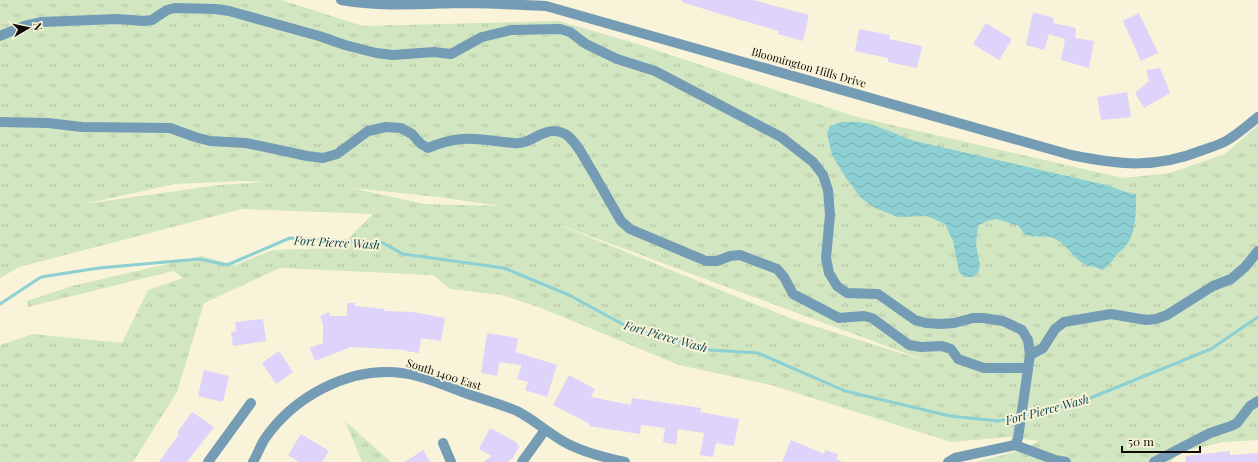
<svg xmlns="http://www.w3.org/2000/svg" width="1258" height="462" viewBox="0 0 1258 462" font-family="'Playfair Display',serif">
<defs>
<pattern id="grass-tufts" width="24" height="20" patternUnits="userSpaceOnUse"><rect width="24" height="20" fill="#d2e6c2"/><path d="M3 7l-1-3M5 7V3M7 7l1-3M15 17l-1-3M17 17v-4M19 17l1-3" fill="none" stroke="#b3c4a5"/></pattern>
<pattern id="water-waves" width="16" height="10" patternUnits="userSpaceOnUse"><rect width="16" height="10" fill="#8cd0d3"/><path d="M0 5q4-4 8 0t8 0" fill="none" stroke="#78b1b4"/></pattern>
</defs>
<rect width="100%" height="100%" fill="#f9f3d9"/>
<g fill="url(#grass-tufts)" fill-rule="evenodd">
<path d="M0,0h281l82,26 196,-5 79,23 215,72 270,62 47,-5 55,-19 33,-29v315l-35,2 -43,10 -9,10h-196l40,-10 24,-11 -30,-4 -58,5 -180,-57 -92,-20 -138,-57 -39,-13 -52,-6 -17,-14 -153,-7 -76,35 -27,89 -44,70h-133v-117l33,-11 89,9 26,-53 35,-12 -10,-7 -145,36 -1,-6 45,-15 130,-30 33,9 38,-15 66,-2 34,-34 -131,-5 -223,58 -19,11zM243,181l23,1 -47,3 -135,19 91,-20zM352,188l86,9 63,9 -77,-2zM562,226h1l366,136 -137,-43z"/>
<polygon points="345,421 391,462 362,462"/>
</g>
<path fill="url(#water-waves)" d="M842,122c7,0 15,-1 22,1 18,3 34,13 51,18l191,44c10,3 19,8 30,9 0,19 1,39 -12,54 -2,2 -5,4 -7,6 -4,6 -8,12 -15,16l-6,-3 -9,-1 -9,-6 -17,-18 -10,-5 -20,-1 -7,-2 -5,-8 -22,-7 -10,2 -9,5 -2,18 4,22 -2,7 -6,4h-8l-5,-5 -6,-31 -8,-17 -18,-8 -29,1 -23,-9 -14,-10 -15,-20 -14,-23 -5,-22 3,-7z"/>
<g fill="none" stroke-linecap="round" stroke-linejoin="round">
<g stroke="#8cd0d3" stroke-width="3">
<polyline points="0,304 41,277 99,268 199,259 227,265 290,238 383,243 403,254 504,268 569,295 626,326 710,350 758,353 845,391 950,416 998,421 1018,417"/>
<polyline points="1024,415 1078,403 1211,349 1258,317"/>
</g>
</g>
<g fill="#ded3fa">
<polygon points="682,0 753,0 809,15 803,41 778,34 779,31 720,14 682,2"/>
<polygon points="1033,12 1054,18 1053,23 1076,28 1075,38 1094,41 1089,68 1061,60 1065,39 1049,34 1044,50 1026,45"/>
<polygon points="1139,13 1158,53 1141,61 1123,21"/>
<polygon points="986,23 1012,39 999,60 973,44"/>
<polygon points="859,29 890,35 889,39 922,46 917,68 888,62 888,58 855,51"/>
<polygon points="1160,68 1170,93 1144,108 1135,93 1149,81 1146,70"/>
<polygon points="1127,92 1131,117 1101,120 1097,97"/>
<polygon points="347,303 355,303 355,306 385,309 384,311 413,312 445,318 441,341 421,338 419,353 406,351 406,350 351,347 315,361 310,348 323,343 323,324 320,316 329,312 330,316 347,316"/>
<polygon points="263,319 266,341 233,346 231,332 236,331 235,322"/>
<polygon points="487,333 518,338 516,352 557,365 547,397 525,390 528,382 517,379 522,365 499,362 497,376 481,373"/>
<polygon points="279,351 293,372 276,384 262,363"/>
<polygon points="204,370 229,376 223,402 198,396"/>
<polygon points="569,375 595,389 591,397 631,405 632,398 701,408 700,412 739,419 734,446 716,443 713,457 700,455 704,433 678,429 676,445 663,442 665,428 641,425 640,434 589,426 590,424 553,405"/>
<polygon points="192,412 214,427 187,462 159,462 179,434 177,433"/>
<polygon points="490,428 516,442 519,447 513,458 507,462 483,462 492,456 479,449"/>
<polygon points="301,434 329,451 322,462 299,462 288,455"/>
<polygon points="791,440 824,454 825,450 838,454 836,459 843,462 782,462"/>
<polygon points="423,450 430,462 405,462"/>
<polygon points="1230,451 1230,455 1258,453 1258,462 1186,462 1186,456"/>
</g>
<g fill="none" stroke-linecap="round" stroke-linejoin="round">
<g stroke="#749cb5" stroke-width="10">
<path d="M341,0c39,7 80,4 119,3 29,0 58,2 86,3l525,149c49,10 84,14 132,-5 8,-3 16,-5 23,-9 11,-6 22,-16 32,-24"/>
<polyline points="0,36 24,26 42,22 117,19 144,21 152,20 167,10 175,8 215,9 229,11 319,36 345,45 376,53 393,55 434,52 451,54 482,37 511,30 560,29 570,32 586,44 617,59 655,71 781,137 813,162 823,175 828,190 830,215 826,258 829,273 837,286 847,293 878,294 915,320 926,323 941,324 954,323 973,318 983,318 1003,321 1022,330 1028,340 1030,355 1018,438 1015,445 955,458 948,462"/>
<path d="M0,122l48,1 34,4 88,1 25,9 15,4 36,2 61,13 16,2 14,-4 31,-23 18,-4 15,1 11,6 9,10 7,4c33,-15 52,-8 86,-5 16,2 24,-12 40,-12 4,0 11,2 14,5 10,8 16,22 23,33 10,17 20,35 30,52l9,8 76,32h11l13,-5 10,-1 37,14 7,8 9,17 46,24 25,-2 8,2 37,27 12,2 21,-1 9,3 7,10 26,9h44"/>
<polyline points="1030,355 1043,348 1055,329 1064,322 1111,314 1146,320 1156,319 1167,315 1213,286 1231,279 1245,267 1258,251"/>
<polyline points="443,443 451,462"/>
<polyline points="1015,445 1055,460 1066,462"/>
<polyline points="208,462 251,403"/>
<path d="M253,462c4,-7 7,-15 11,-22 29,-43 85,-74 138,-67 21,2 43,13 63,20 17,6 35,11 52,18 18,9 33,24 51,33 18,9 38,14 57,18"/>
<polyline points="522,462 545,430"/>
<polyline points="1154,462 1210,433 1231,426 1237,423 1250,406 1258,401"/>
</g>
</g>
<g text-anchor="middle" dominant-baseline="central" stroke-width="4" stroke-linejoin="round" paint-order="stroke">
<g font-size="11" fill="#0e0c04" stroke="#f9f3d9">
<text transform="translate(809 67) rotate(16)">Bloomington Hills Drive</text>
<text transform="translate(444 374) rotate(18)">South 1400 East</text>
</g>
<g font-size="12" font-style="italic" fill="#08484b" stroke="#f9f3d9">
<text transform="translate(337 242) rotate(3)">Fort Pierce Wash</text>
<text transform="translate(666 336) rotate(16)">Fort Pierce Wash</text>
<text transform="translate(1047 409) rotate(-15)">Fort Pierce Wash</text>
</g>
</g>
<g transform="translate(28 28) rotate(81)" stroke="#f9f3d9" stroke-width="3" paint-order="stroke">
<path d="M0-3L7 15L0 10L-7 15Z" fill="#0e0c04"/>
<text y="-6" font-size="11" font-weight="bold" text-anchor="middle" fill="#0e0c04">N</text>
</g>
<path d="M1122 446v6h78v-6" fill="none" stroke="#0e0c04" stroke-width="2"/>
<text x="1128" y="446" font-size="12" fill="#0e0c04" stroke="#f9f3d9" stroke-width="3" paint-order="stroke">50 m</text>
</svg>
